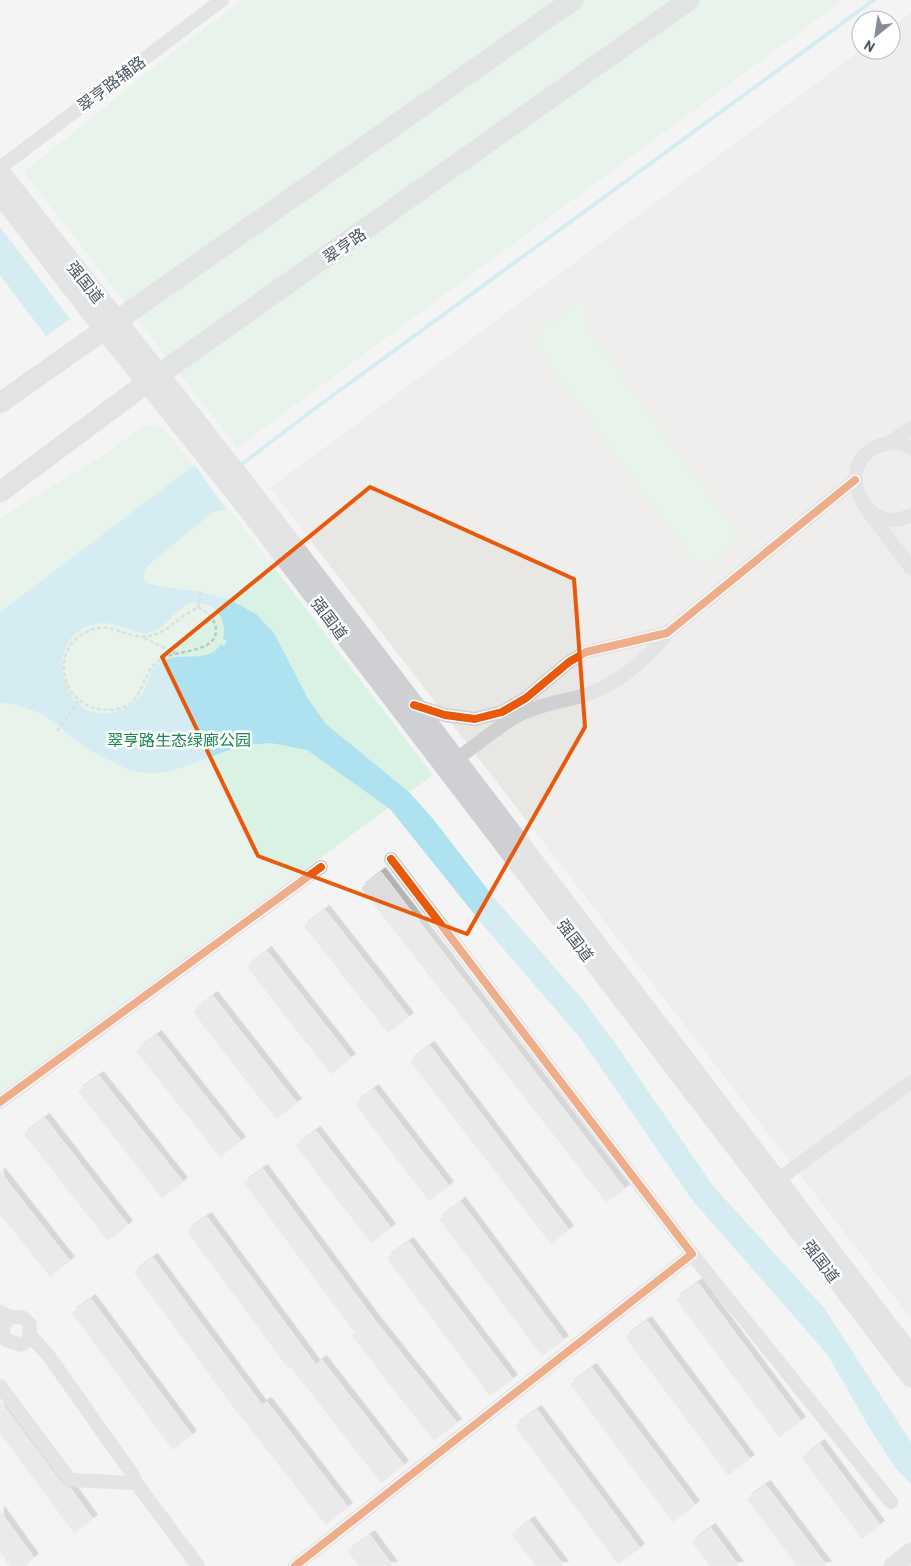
<svg xmlns="http://www.w3.org/2000/svg" width="911" height="1566" viewBox="0 0 911 1566" font-family="Barlow,'Noto Sans SC',sans-serif">
<defs>
<filter id="shadow"><feDropShadow dx="4.5" dy="-4.5" stdDeviation="0" flood-color="#0004"/></filter>
</defs>
<rect width="100%" height="100%" fill="#f4f4f4"/>
<polygon fill="#e8e7e3" points="911,13 911,1319 270,488 861,50 891,50 891,28"/>
<g fill="#d9f2e3">
<polygon points="242,0 843,0 237,448 24,172 178,48"/>
<polygon points="578,300 585,305 584,324 741,539 712,562 694,561 536,346 537,333"/>
<path d="M155,424l9,5 72,89 197,257 -433,318v-574c33,-23 65,-40 99,-61 18,-11 35,-30 56,-34z"/>
</g>
<g fill="#aee2f0" fill-rule="evenodd">
<polygon points="0,227 70,319 46,336 0,275"/>
<path d="M195,465l31,45 -12,1 -68,56 -3,11 5,5 15,4 33,4 32,8 28,15 18,19 34,66 18,25 84,69 24,27 61,79 88,101 37,50 93,136 111,122 87,134v42l-17,-18 -25,-39 -42,-73 -134,-153 -112,-162 -98,-114 -93,-116 -83,-59 -36,-7 -28,2 -74,27 -19,1 -21,-3 -40,-20 -46,-36 -29,-10 -14,-1v-91zM191,603c22,-3 37,14 32,36l4,1 -3,6 -3,-2c-13,21 -41,6 -60,18 -19,11 -8,37 -43,49 -57,20 -83,-82 -16,-88 14,-1 31,9 44,11l15,-7 25,-23z"/>
</g>
<g fill="none" stroke-linecap="round" stroke-linejoin="round">
<polyline stroke="#aee2f0" stroke-width="4" points="238,467 317,407 874,0"/>
</g>
<g fill="#ddddde" stroke="#e5e6e7" filter="url(#shadow)">
<polygon points="381,872 625,1189 606,1202 361,888"/>
<polygon points="325,910 409,1017 388,1033 304,926"/>
<polygon points="267,951 351,1058 331,1074 247,967"/>
<polygon points="213,996 297,1103 276,1119 193,1012"/>
<polygon points="157,1035 241,1141 220,1157 136,1051"/>
<polygon points="430,1046 569,1230 551,1244 410,1061"/>
<polygon points="99,1076 183,1182 162,1198 78,1091"/>
<polygon points="374,1089 449,1186 429,1201 355,1104"/>
<polygon points="45,1118 128,1225 108,1241 24,1134"/>
<polygon points="316,1131 391,1228 371,1243 296,1146"/>
<polygon points="263,1169 374,1319 457,1423 434,1441 352,1336 355,1333 244,1183"/>
<polygon points="0,1172 70,1261 50,1277 0,1214"/>
<polygon points="461,1202 564,1340 542,1356 439,1219"/>
<polygon points="207,1217 316,1365 322,1360 404,1465 381,1483 290,1366 288,1368 187,1231"/>
<polygon points="409,1242 513,1379 490,1396 387,1258"/>
<polygon points="153,1258 262,1405 267,1402 348,1507 326,1525 234,1408 134,1272"/>
<polygon points="698,1283 801,1421 779,1437 676,1299"/>
<polygon points="91,1299 192,1435 173,1450 72,1313"/>
<polygon points="647,1321 750,1459 728,1475 625,1337"/>
<polygon points="592,1368 695,1505 673,1522 570,1384"/>
<polygon points="0,1401 63,1485 71,1489 93,1519 74,1533 0,1433"/>
<polygon points="537,1410 640,1548 618,1564 515,1426"/>
<polygon points="820,1444 880,1525 862,1539 802,1458"/>
<polygon points="766,1485 827,1566 797,1566 747,1499"/>
<polygon points="0,1511 34,1558 24,1566 10,1566 0,1552"/>
<polygon points="530,1521 564,1566 536,1566 512,1535"/>
<polygon points="711,1528 739,1566 710,1566 692,1542"/>
<polygon points="370,1535 393,1566 359,1566 348,1552"/>
</g>
<g fill="none" stroke-linecap="round" stroke-linejoin="round">
<g stroke="#bcc7c4" stroke-width="2.5" stroke-dasharray="4 2.5" stroke-linecap="butt">
<path d="M198,608l4,1c7,5 14,12 14,21 0,25 -43,18 -59,32 -17,14 -13,42 -40,47 -53,9 -72,-57 -31,-77 25,-13 40,8 63,4 20,-3 30,-21 49,-28z"/>
<polyline points="198,608 201,590"/>
<polyline points="144,638 175,653"/>
<polyline points="57,731 79,701"/>
</g>
<g stroke="#ced0d2" stroke-width="14">
<polyline points="0,168 222,0"/>
<polyline points="887,444 911,428"/>
<path d="M911,448c-8,-6 -20,-6 -30,-3 -51,17 -17,95 30,70"/>
<polyline points="868,511 911,568"/>
<polyline points="414,705 445,715 475,719 502,712 526,698 569,662 586,652 667,633 855,480"/>
<path d="M448,764c27,-15 47,-38 75,-51 19,-9 40,-12 59,-17 32,-9 66,-37 85,-63"/>
<polyline points="0,1102 321,867"/>
<polyline points="771,1185 911,1082"/>
<polyline points="692,1254 891,1502"/>
<path d="M0,1312l10,5h12l8,7 -1,15 -8,6 -15,-5c-5,-10 -4,-15 4,-23"/>
<polyline points="30,1335 48,1355 131,1472 136,1483"/>
<polyline points="0,1386 70,1480 136,1483 198,1566"/>
<polyline points="295,1566 692,1254 391,859"/>
</g>
<g stroke="#ced0d4" stroke-width="19">
<polyline points="0,171 254,494 911,1355"/>
<polyline points="0,195 103,329 241,501 911,1378"/>
<polyline points="893,1566 911,1552"/>
</g>
<g stroke="#caced1" stroke-width="21">
<polyline points="0,403 573,0"/>
<polyline points="0,492 133,393 689,0"/>
</g>
<defs>
<g id="cycleway">
<polyline points="414,705 445,715 475,719 502,712 526,698 569,662 586,652 667,633 855,480"/>
<polyline points="0,1102 321,867"/>
<polyline points="295,1566 692,1254 391,859"/>
</g>
</defs>
<use href="#cycleway" stroke="#fff" stroke-width="11"/>
<use href="#cycleway" stroke="#e8590c" stroke-width="8"/>
</g>
<path d="M0 0H911V1566H0ZM370,487l204,92 11,148 -118,207 -209,-78 -96,-199z" fill="#f4f4f4" fill-opacity=".55" fill-rule="evenodd"/>
<path fill="none" stroke="#e8590c" stroke-width="4" stroke-linejoin="round" d="M370,487l204,92 11,148 -118,207 -209,-78 -96,-199z"/>
<g text-anchor="middle" dominant-baseline="central" stroke-width="5" stroke-linejoin="round" paint-order="stroke">
<g font-size="16" fill="#4a5661" stroke="#fff">
<text transform="translate(111 83) rotate(-37)">翠亨路辅路</text>
<text transform="translate(344 245) rotate(-35)">翠亨路</text>
<text transform="translate(86 282) rotate(52)">强国道</text>
<text transform="translate(330 618) rotate(53)">强国道</text>
<text transform="translate(576 940) rotate(53)">强国道</text>
<text transform="translate(822 1261) rotate(53)">强国道</text>
</g>
<g font-size="16" fill="#17864f" stroke="#fff">
<text x="179" y="739">翠亨路生态绿廊公园</text>
</g>
</g>
<g transform="translate(876 35) rotate(210)"><circle r="24" fill="#ffffff" stroke="#b7bbc0"/>
<path d="M0-4L9 19L0 12L-9 19Z" fill="#868d94"/>
<text y="-8" font-size="14" font-weight="bold" text-anchor="middle" fill="#4a5661">N</text>
</g>
</svg>
